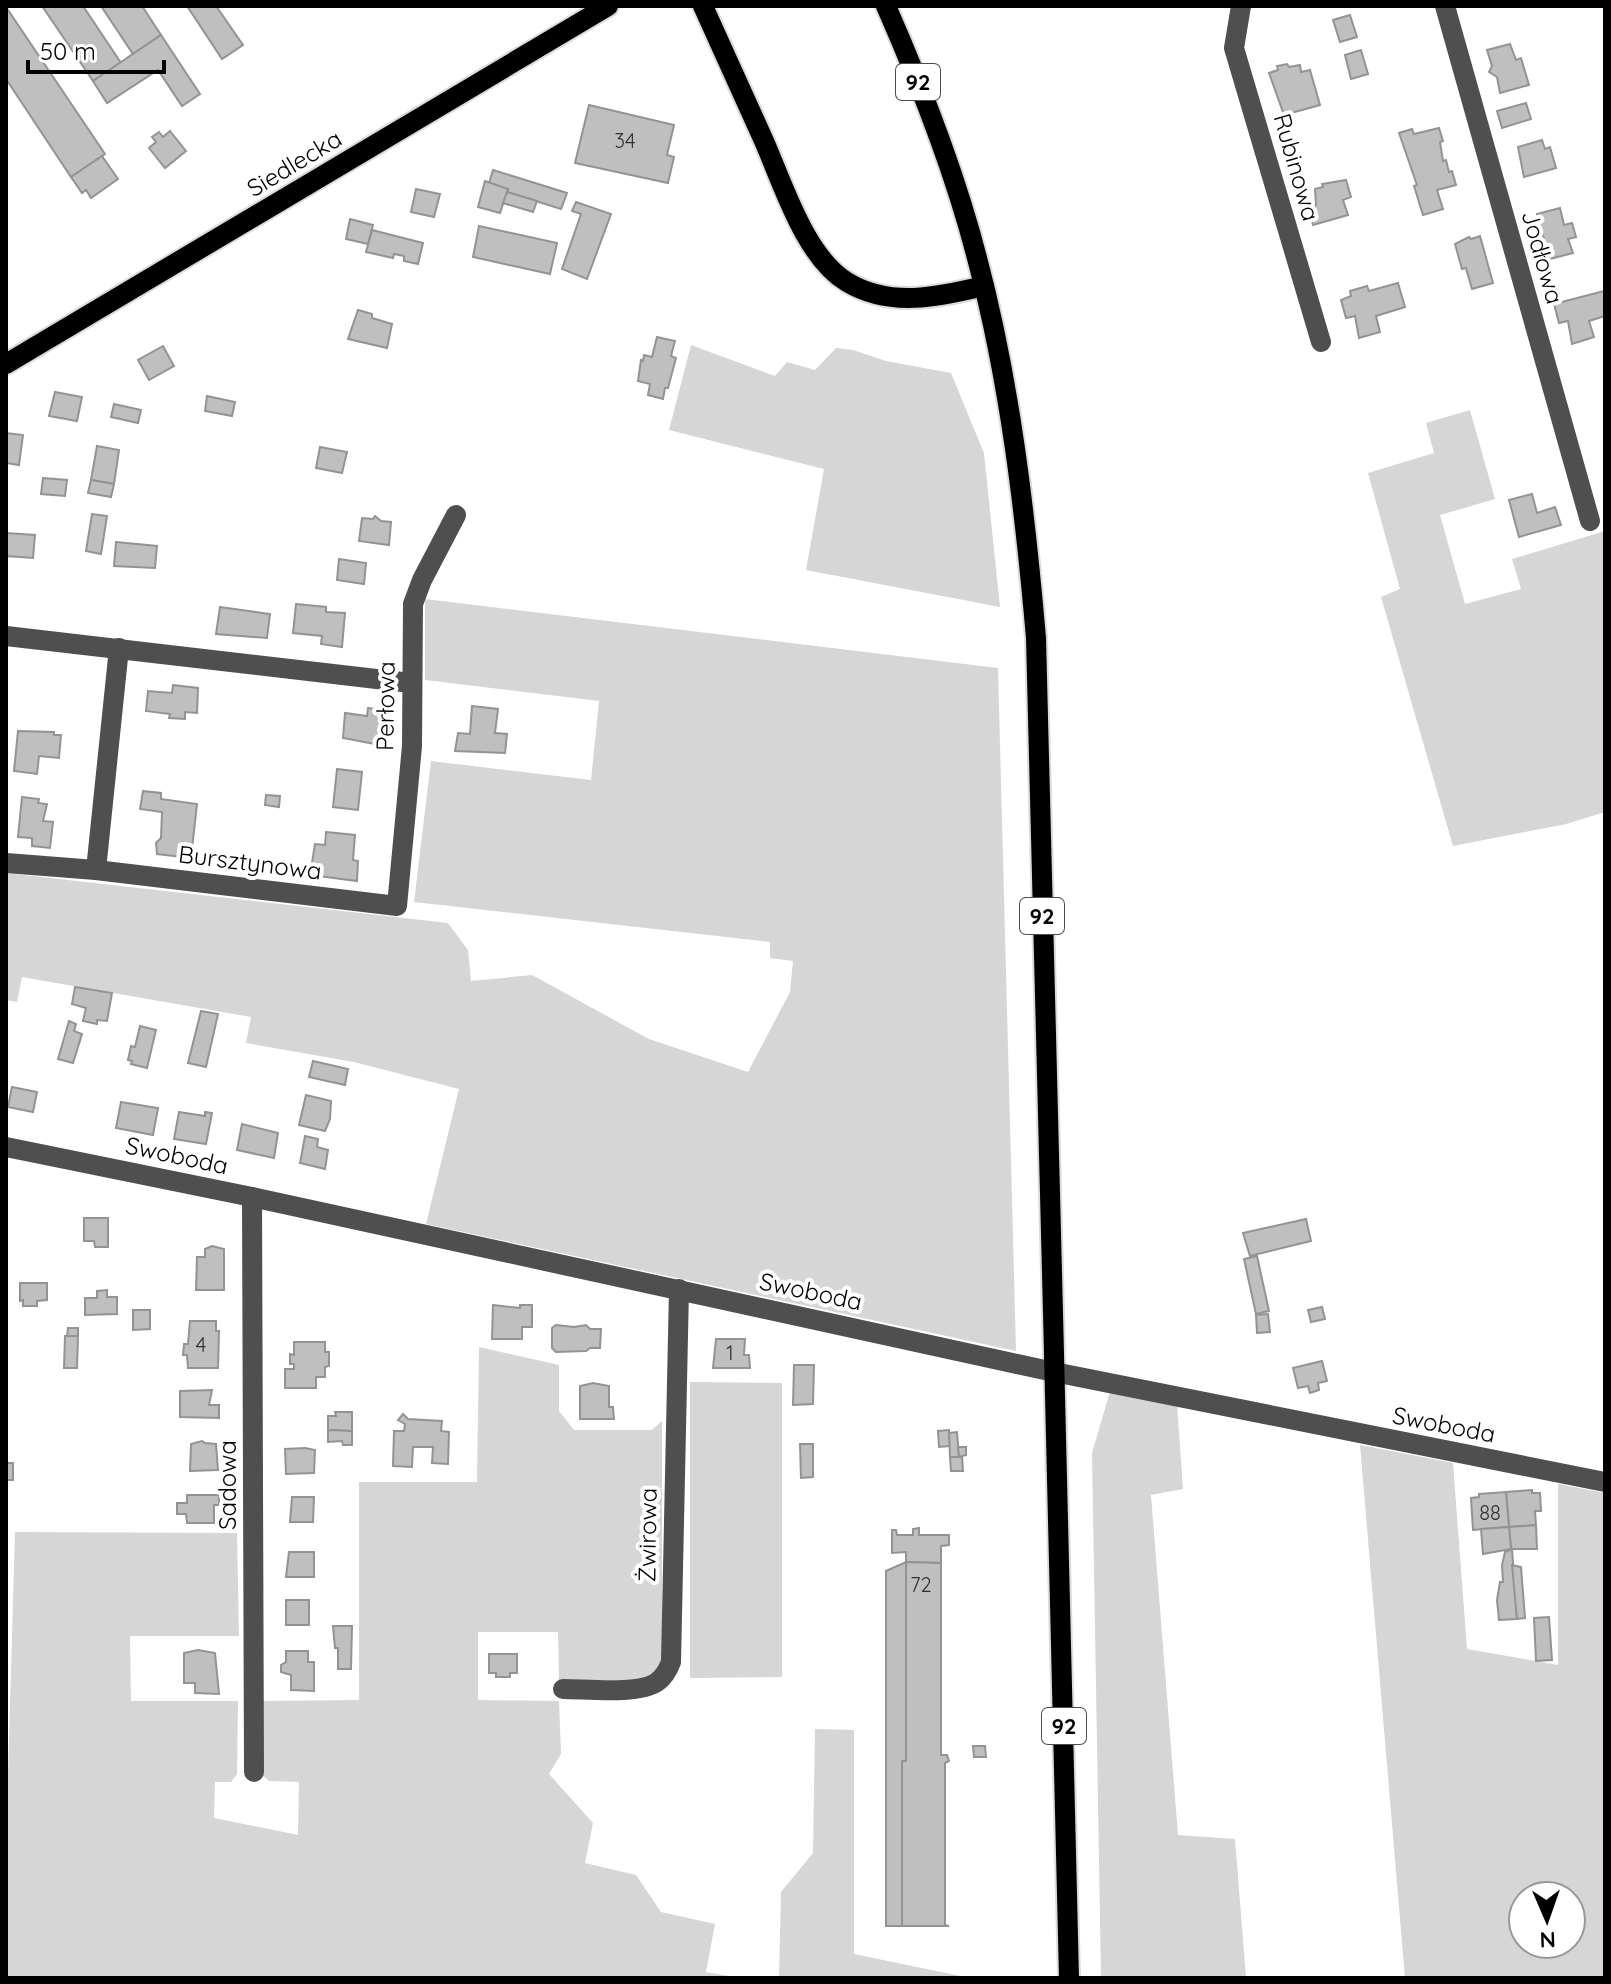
<svg xmlns="http://www.w3.org/2000/svg" width="1611" height="1984" viewBox="0 0 1611 1984" font-family="Quicksand,sans-serif">
<rect width="100%" height="100%" fill="#fff"/>
<g fill="#d6d6d6" fill-rule="evenodd">
<polygon points="691,345 775,376 787,362 815,370 836,348 853,350 886,361 951,373 984,453 1000,607 806,570 824,469 669,430"/>
<polygon points="1470,410 1495,499 1440,515 1465,604 1521,589 1512,559 1605,531 1605,812 1566,824 1453,846 1381,597 1400,589 1368,473 1434,453 1426,423"/>
<polygon points="425,599 998,668 1016,1351 426,1224 459,1089 354,1062 246,1043 251,1017 22,977 17,1002 6,1000 6,873 448,923 468,950 471,981 532,975 649,1039 748,1072 790,992 793,961 770,958 770,942 414,902 431,761 591,780 599,701 425,680"/>
<polygon points="479,1347 559,1365 559,1411 574,1430 652,1430 662,1421 662,1671 651,1680 559,1680 558,1632 478,1632 478,1700 559,1701 561,1754 549,1774 593,1823 585,1863 636,1875 661,1912 715,1924 706,1972 741,1978 6,1978 6,1773 8,1773 15,1532 237,1533 239,1636 130,1636 131,1701 238,1701 237,1774 231,1782 215,1782 214,1818 298,1835 299,1782 269,1781 261,1774 261,1701 359,1700 359,1482 477,1482"/>
<polygon points="690,1382 782,1383 782,1677 690,1678"/>
<polygon points="1111,1388 1177,1403 1183,1489 1151,1495 1178,1835 1235,1839 1246,1978 1101,1978 1092,1453"/>
<path d="M1360,1445l93,18 14,186 91,16v-181l47,9v485h-200zM1523,1896h48v48h-48z"/>
<polygon points="815,1729 854,1730 854,1954 970,1978 779,1978 781,1892 813,1853"/>
</g>
<g fill="#bfbfbf" stroke="#939393" stroke-width="2">
<polygon points="42,6 83,6 121,63 93,81"/>
<polygon points="101,6 142,6 161,35 133,54"/>
<polygon points="187,6 216,6 243,45 222,59"/>
<polygon points="6,7 105,154 71,177 6,79"/>
<polygon points="1350,15 1357,37 1340,42 1333,20"/>
<polygon points="161,35 200,94 182,106 158,70 107,103 93,81"/>
<polygon points="1510,44 1516,60 1521,58 1529,85 1500,93 1497,77 1489,72 1492,66 1487,50"/>
<polygon points="1361,50 1368,74 1351,79 1345,55"/>
<polygon points="1287,64 1289,67 1300,65 1301,72 1310,70 1320,105 1284,115 1269,73 1278,70 1277,66"/>
<polygon points="1526,103 1531,119 1502,128 1497,111"/>
<polygon points="589,105 674,125 667,155 674,157 668,183 575,163"/>
<polygon points="1439,128 1443,141 1440,142 1443,161 1446,160 1449,172 1452,171 1456,185 1437,190 1443,209 1423,215 1414,186 1417,185 1399,133 1412,129 1414,134"/>
<polygon points="170,131 186,151 165,168 149,148 156,142 152,137 159,132 163,137"/>
<polygon points="1542,140 1545,149 1550,147 1556,168 1524,177 1518,147"/>
<polygon points="102,156 118,179 91,198 86,190 82,193 71,177"/>
<polygon points="493,170 567,193 561,209 507,192 508,189 489,183"/>
<polygon points="1346,180 1351,197 1343,200 1348,215 1313,225 1308,208 1316,205 1315,189 1323,187 1322,184"/>
<polygon points="485,181 508,189 500,213 478,207"/>
<polygon points="416,189 440,194 434,217 411,212"/>
<polygon points="507,192 537,201 533,212 503,203"/>
<polygon points="576,202 611,214 587,279 562,269 581,214 572,211"/>
<polygon points="1560,208 1564,225 1572,223 1576,237 1568,239 1573,253 1550,259 1542,233 1538,234 1537,214"/>
<polygon points="350,219 373,225 368,244 346,239"/>
<polygon points="479,226 557,243 550,274 473,257"/>
<polygon points="372,230 423,243 418,264 404,261 404,256 394,254 393,258 366,252"/>
<polygon points="1480,236 1493,283 1472,289 1466,268 1462,269 1455,244 1469,237 1471,239"/>
<polygon points="1398,283 1405,307 1376,316 1380,332 1359,338 1355,316 1346,318 1341,300 1351,296 1350,291 1367,286 1369,291"/>
<polygon points="1604,291 1605,316 1589,321 1594,337 1572,344 1568,321 1559,323 1554,304"/>
<polygon points="358,310 372,314 372,318 392,324 387,348 348,339"/>
<polygon points="657,337 675,341 671,356 676,358 668,388 665,388 663,399 648,395 650,384 638,381 641,360 643,361 644,355 652,357"/>
<polygon points="163,346 174,366 149,380 138,360"/>
<polygon points="55,392 82,397 77,421 49,416"/>
<polygon points="207,396 235,402 232,416 205,411"/>
<polygon points="114,404 141,410 138,423 111,417"/>
<polygon points="6,433 23,435 19,465 6,463"/>
<polygon points="97,446 119,450 114,484 91,480"/>
<polygon points="320,447 347,452 342,473 316,468"/>
<polygon points="43,478 67,480 65,496 41,494"/>
<polygon points="91,480 114,484 111,497 88,493"/>
<polygon points="1532,494 1537,513 1555,507 1561,525 1519,537 1509,500"/>
<polygon points="92,514 107,516 101,554 86,551"/>
<polygon points="375,516 381,521 391,522 389,545 359,541 362,518 373,519"/>
<polygon points="6,533 35,535 33,558 6,556"/>
<polygon points="116,542 157,546 155,568 114,566"/>
<polygon points="339,559 366,563 364,584 337,580"/>
<polygon points="296,604 326,607 326,612 345,613 342,647 321,644 322,636 293,633"/>
<polygon points="220,607 270,614 267,638 216,634"/>
<polygon points="173,685 198,688 197,713 185,712 185,719 169,718 170,714 146,711 148,691 172,693"/>
<polygon points="472,706 498,709 495,733 507,734 505,753 455,751 458,733 470,734"/>
<polygon points="368,708 384,710 380,745 343,738 345,713 367,716"/>
<polygon points="18,731 54,732 54,735 61,735 59,758 39,756 37,774 14,771"/>
<polygon points="337,769 362,772 358,810 333,807"/>
<polygon points="143,791 161,793 161,799 197,804 191,858 157,854 156,843 161,838 162,812 140,809"/>
<polygon points="266,795 280,796 279,807 265,805"/>
<polygon points="22,797 39,799 38,803 47,804 43,821 53,822 50,848 32,846 32,838 18,837"/>
<polygon points="326,832 355,835 353,860 358,861 357,881 310,875 315,844 325,845"/>
<polygon points="75,987 112,993 107,1021 97,1020 97,1024 83,1021 86,1008 72,1004"/>
<polygon points="201,1011 218,1014 206,1067 188,1063"/>
<polygon points="69,1021 76,1024 74,1031 82,1034 73,1063 58,1059"/>
<polygon points="140,1026 156,1030 147,1068 131,1064 132,1061 128,1060 131,1046 135,1047"/>
<polygon points="313,1061 348,1069 345,1085 309,1077"/>
<polygon points="12,1087 37,1092 33,1112 8,1107"/>
<polygon points="306,1095 331,1101 330,1119 325,1131 299,1125"/>
<polygon points="121,1102 158,1108 153,1135 116,1128"/>
<polygon points="179,1112 205,1116 205,1112 212,1113 206,1144 174,1139"/>
<polygon points="242,1124 278,1133 274,1158 237,1150"/>
<polygon points="305,1136 318,1139 317,1147 328,1150 325,1169 300,1163"/>
<polygon points="84,1218 108,1218 108,1247 95,1247 94,1241 84,1241"/>
<polygon points="1306,1219 1311,1241 1250,1256 1243,1233"/>
<polygon points="212,1246 224,1249 224,1290 196,1290 197,1257 205,1257 205,1249"/>
<polygon points="1257,1256 1269,1311 1256,1314 1244,1259"/>
<polygon points="20,1283 47,1283 47,1300 37,1301 37,1306 23,1306 23,1300 20,1301"/>
<polygon points="107,1290 107,1297 117,1297 117,1314 85,1315 85,1298 97,1298 97,1291"/>
<polygon points="493,1305 520,1308 520,1305 532,1305 532,1327 522,1327 522,1339 492,1339"/>
<polygon points="1322,1307 1325,1319 1311,1322 1308,1310"/>
<polygon points="133,1310 150,1310 150,1329 133,1330"/>
<polygon points="1268,1314 1270,1332 1257,1333 1256,1315"/>
<polygon points="190,1321 216,1321 216,1331 219,1331 218,1368 188,1368 187,1355 183,1355 184,1344 188,1344"/>
<polygon points="556,1325 574,1327 586,1325 590,1329 601,1329 600,1348 590,1348 586,1351 556,1352 552,1348 552,1328"/>
<polygon points="68,1328 78,1328 78,1336 67,1336"/>
<polygon points="65,1336 78,1336 77,1368 64,1368"/>
<polygon points="716,1339 745,1339 744,1355 749,1355 750,1368 713,1368"/>
<polygon points="294,1342 325,1342 325,1352 329,1352 329,1366 325,1367 325,1377 316,1377 316,1388 285,1388 285,1369 294,1369 294,1364 290,1364 290,1354 294,1355"/>
<polygon points="1322,1361 1327,1381 1318,1383 1319,1390 1310,1393 1308,1386 1298,1388 1293,1368"/>
<polygon points="794,1365 814,1365 813,1404 793,1405"/>
<polygon points="593,1383 609,1386 609,1407 613,1407 614,1419 580,1419 580,1386"/>
<polygon points="212,1390 209,1405 219,1405 219,1418 180,1417 180,1391"/>
<polygon points="335,1412 352,1412 352,1431 328,1430 328,1416 336,1416"/>
<polygon points="403,1414 408,1419 442,1421 441,1431 449,1432 448,1464 432,1463 433,1447 413,1447 412,1467 393,1466 394,1431 404,1431 405,1424 398,1420"/>
<polygon points="328,1430 352,1431 352,1445 343,1445 342,1441 328,1442"/>
<polygon points="949,1430 950,1446 939,1447 938,1431"/>
<polygon points="957,1432 959,1457 950,1457 949,1433"/>
<polygon points="202,1441 205,1443 216,1444 218,1470 190,1471 191,1444"/>
<polygon points="800,1444 813,1444 813,1477 801,1478"/>
<polygon points="958,1447 966,1447 966,1455 959,1457"/>
<polygon points="305,1448 315,1450 314,1473 286,1474 285,1449"/>
<polygon points="950,1457 962,1457 963,1471 951,1471"/>
<rect x="6" y="1463" width="7" height="17"/>
<polygon points="1532,1490 1532,1493 1540,1493 1541,1511 1535,1511 1536,1525 1509,1527 1506,1492"/>
<polygon points="1506,1492 1509,1527 1473,1530 1471,1498 1479,1497 1479,1494"/>
<polygon points="187,1495 219,1495 219,1505 214,1505 214,1523 187,1523 186,1514 177,1514 177,1503 187,1503"/>
<polygon points="292,1497 314,1497 313,1522 290,1522"/>
<polygon points="1536,1525 1537,1549 1511,1549 1509,1527"/>
<polygon points="1509,1527 1511,1549 1483,1554 1481,1529"/>
<polygon points="919,1528 919,1535 949,1535 949,1545 941,1546 941,1563 906,1562 906,1552 892,1553 892,1530 896,1530 897,1535 913,1535 913,1529"/>
<polygon points="1512,1549 1517,1619 1499,1620 1497,1600 1500,1582 1503,1582 1502,1565 1505,1552"/>
<polygon points="289,1552 314,1552 314,1577 286,1577"/>
<polygon points="906,1562 906,1761 902,1761 902,1926 886,1926 886,1571"/>
<polygon points="906,1562 941,1563 941,1755 947,1755 949,1761 945,1763 945,1925 949,1926 902,1926 902,1761 906,1761"/>
<polygon points="1512,1565 1521,1567 1525,1618 1517,1619"/>
<rect x="286" y="1600" width="23" height="25"/>
<polygon points="1549,1617 1552,1660 1536,1661 1534,1618"/>
<polygon points="333,1626 352,1626 351,1669 338,1669 338,1648 335,1648"/>
<polygon points="198,1650 215,1653 219,1694 195,1693 195,1683 184,1683 184,1653"/>
<polygon points="286,1651 308,1651 308,1662 314,1662 314,1691 291,1690 291,1675 281,1672 281,1665 286,1662"/>
<polygon points="489,1654 517,1654 517,1673 510,1673 510,1677 496,1677 496,1673 489,1673"/>
<polygon points="973,1746 985,1746 986,1757 974,1757"/>
</g>
<g fill="none" stroke-linecap="round" stroke-linejoin="round">
<defs>
<g id="major">
<path d="M703,6c20,45 41,90 61,135 19,43 41,116 83,141 43,26 91,15 137,4"/>
<path d="M886,6c36,82 69,166 91,252 33,124 48,253 59,380 10,447 24,893 33,1340"/>
<polyline points="6,364 608,6"/>
</g>
</defs>
<use href="#major" stroke="#dbdbdb" stroke-width="24"/>
<g stroke="#4f4f4f" stroke-width="20">
<polyline points="1241,6 1234,48 1321,342"/>
<polyline points="1445,6 1590,521"/>
<polyline points="6,636 411,683"/>
<polyline points="6,863 96,870 397,906 412,746 413,604 422,580 456,515"/>
<polyline points="96,870 119,648"/>
<polyline points="6,1147 252,1197 1054,1372 1605,1482"/>
<polyline points="252,1197 254,1772"/>
<path d="M563,1689c23,0 76,6 94,-7 7,-5 11,-12 14,-20l8,-373"/>
</g>
<use href="#major" stroke="#000" stroke-width="20"/>
</g>
<g text-anchor="middle" dominant-baseline="central" stroke-width="8" stroke-linejoin="round" paint-order="stroke">
<g font-size="20" fill="#303030">
<text x="625" y="140">34</text>
<text x="201" y="1344">4</text>
<text x="730" y="1352">1</text>
<text x="1490" y="1512">88</text>
<text x="921" y="1584">72</text>
</g>
<g fill="#fff" stroke="#4c4c4c" stroke-width="2">
<rect x="896" y="64" width="44" height="36" rx="6"/>
<rect x="1020" y="898" width="44" height="36" rx="6"/>
<rect x="1042" y="1708" width="44" height="36" rx="6"/>
</g>
<g font-size="22" font-weight="bold" fill="#000">
<text x="918" y="82">92</text>
<text x="1042" y="916">92</text>
<text x="1064" y="1726">92</text>
</g>
<g font-size="24" fill="#000" stroke="#fff">
<text transform="translate(294 163) rotate(-31)">Siedlecka</text>
<text transform="translate(1297 167) rotate(74)">Rubinowa</text>
<text transform="translate(1543 257) rotate(74)">Jodłowa</text>
<text transform="translate(385 706) rotate(-89)">Perłowa</text>
<text transform="translate(250 862) rotate(7)">Bursztynowa</text>
<text transform="translate(177 1155) rotate(12)">Swoboda</text>
<text transform="translate(811 1291) rotate(12)">Swoboda</text>
<text transform="translate(1444 1424) rotate(11)">Swoboda</text>
<text transform="translate(227 1485) rotate(-90)">Sadowa</text>
<text transform="translate(647 1535) rotate(-89)">Żwirowa</text>
</g>
</g>
<rect width="1611" height="1984" fill="none" stroke="#000000" stroke-width="16"/>
<g transform="translate(1547 1920) rotate(178)"><circle r="38" fill="#ffffff" stroke="#999999" stroke-width="2"/>
<path d="M0-6L14 30L0 20L-14 30Z" fill="#000000"/>
<text y="-12" font-size="22" font-weight="bold" text-anchor="middle" fill="#000000">N</text>
</g>
<path d="M28 60v12h136v-12" fill="none" stroke="#000000" stroke-width="4"/>
<text x="40" y="60" font-size="24" fill="#000000" stroke="#ffffff" stroke-width="6" paint-order="stroke">50 m</text>
</svg>
